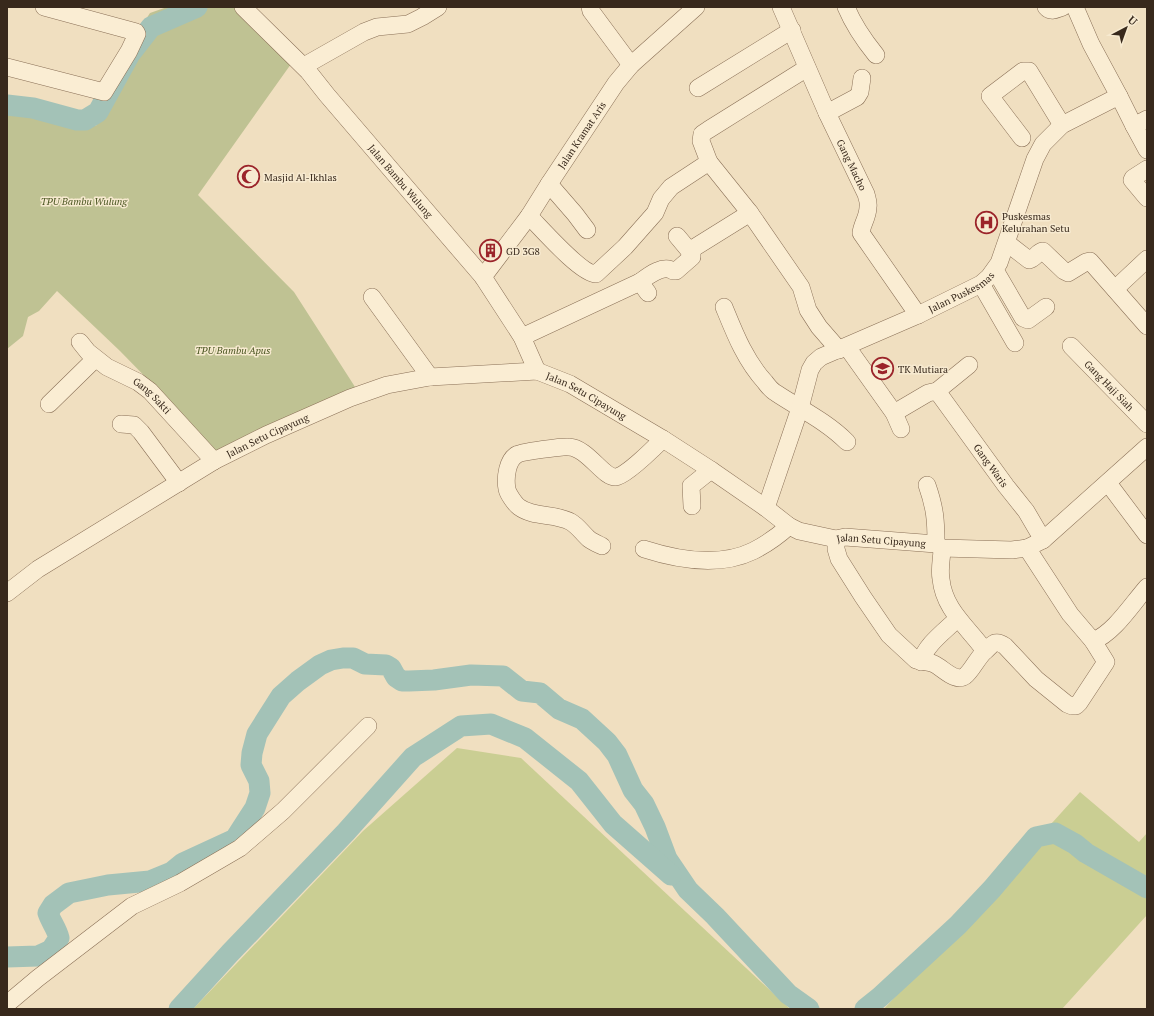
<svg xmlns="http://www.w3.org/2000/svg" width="1154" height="1016" viewBox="0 0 1154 1016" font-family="'PT Serif',serif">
<rect width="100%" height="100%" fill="#f0dfc0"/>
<g fill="#cace93">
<polygon points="457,748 521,758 790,1009 193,1009 363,831"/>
<polygon points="1080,792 1139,842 1147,833 1147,915 1062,1009 884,1009"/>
</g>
<polygon fill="#bfc293" points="167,7 239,7 291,64 198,195 294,292 357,390 208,455 165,397 120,351 57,291 39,311 28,317 23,336 7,349 7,107 96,126 120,59 150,13"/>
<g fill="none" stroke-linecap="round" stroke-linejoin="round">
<g stroke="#a3c2b7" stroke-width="21">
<polyline points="7,105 33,108 77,120 85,120 98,112 130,54 151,27 197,7"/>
<path d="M7,957l31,-1 13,-6 8,-12c-2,-9 -8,-16 -11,-25l5,-8 16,-12 39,-8 42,-4 22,-9 11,-9 52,-24 20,-31 5,-15 -1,-12 -8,-16 1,-12 5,-19 24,-38 17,-15 22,-16 11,-5 12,-2h10l12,6 21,1 5,3 5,9 6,4h7l25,-1 37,-5 32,1 19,15 18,2 19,16 23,10 25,23 10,13 16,35 11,14 11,23 12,32 21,31 27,26 73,78 21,15"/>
<polyline points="179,1009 230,953 346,832 413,757 461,726 491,724 525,738 579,781 613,824 671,875"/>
<polyline points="865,1009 880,997 958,925 992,889 1036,837 1055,833 1075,844 1086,853 1147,888"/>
</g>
<defs>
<g id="minor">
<path id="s1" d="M243,7l65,64 19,24 156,182 39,60 15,34"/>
<polyline points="590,7 591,11 631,65"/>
<path id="s2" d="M781,7l46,106 39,81c1,4 3,9 2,13 0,10 -6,17 -7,26l57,82"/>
<path d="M846,7c8,19 17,32 30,48"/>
<path d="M1046,7c5,6 11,2 17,0"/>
<polyline points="1075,7 1091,44 1119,96"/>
<polyline points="304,66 364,32 377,27 408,24 422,17 438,7"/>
<polyline points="7,67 104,92 129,51 137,34 136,32 44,7"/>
<polyline points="807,68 708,130 702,134 701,141 709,162 750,213 801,287 808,310 819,327 839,350"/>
<polyline points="698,88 792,30"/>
<polyline points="827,113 857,97 860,92 862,78"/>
<polyline points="1134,126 1147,150"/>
<polyline points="1022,138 990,96 1023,71 1029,71 1062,125"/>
<polyline points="1147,169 1133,178 1132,180 1147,198"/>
<polyline points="549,184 575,214 587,230"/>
<path d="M529,216c12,12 52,58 67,58l29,-27 30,-34 6,-14 10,-12 38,-25"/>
<path d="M1007,243l22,17c6,-1 8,-8 14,-9l21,20 4,2 18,-11 4,-1 57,65"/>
<polyline points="689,251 750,213"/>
<polyline points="995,270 1023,318 1028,320 1046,307"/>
<path id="s3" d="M483,277l46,-61 20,-32 67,-101 15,-18 65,-58"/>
<path d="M640,282c8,-6 23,-18 33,-11h3l16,-14v-3l-15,-18"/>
<polyline points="981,284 1015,343"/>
<polyline points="1115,289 1147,259"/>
<polyline points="372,297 430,377"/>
<path d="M724,307c11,27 21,53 41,75 3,4 7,9 11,11 24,16 50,28 71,49"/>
<polyline points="522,337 640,282 648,293"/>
<path id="s4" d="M80,342l8,10 19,15 31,15 12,9 64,70"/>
<path id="s5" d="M1071,346l76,78"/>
<polyline points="847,347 894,413 901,429"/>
<path id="s6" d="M937,391l69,95 20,25 17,29"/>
<polyline points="49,404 95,359"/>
<polyline points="894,413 928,393 937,391 969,365"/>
<polyline points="121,424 134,425 141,432 179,483"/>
<polyline points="1108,483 1147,535"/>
<path d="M927,485c8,23 9,35 9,59"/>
<polyline points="692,506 691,486 711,470"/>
<path id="s7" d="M766,508l34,-100 10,-38 4,-7 7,-6 97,-42 63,-31 8,-7 10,-14 36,-104 8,-15 19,-19 57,-29 15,30 13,-7"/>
<path d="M836,539v10l3,10 24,38 26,38 27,25c6,2 12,1 18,4 9,4 21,19 31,12 6,-4 13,-19 20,-25 -17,-24 -41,-41 -44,-72 -2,-10 1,-21 1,-31"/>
<path d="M602,546c-4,-2 -9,-4 -13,-7 -6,-5 -11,-13 -18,-17 -16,-9 -37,-4 -52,-15 -4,-3 -11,-13 -12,-18 -2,-11 0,-30 11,-35 2,-2 47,-8 51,-7 19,1 34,31 47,30 9,0 39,-30 47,-38"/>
<path d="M1027,548l43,66 23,27c21,-8 39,-37 54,-54"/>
<path d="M644,549c34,11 76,18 109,2 14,-7 25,-15 36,-25"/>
<path id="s8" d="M7,593l31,-24 119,-73 57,-35 52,-26 84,-37 37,-13 43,-8 107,-6 33,13 93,55 48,31 55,38 23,18 10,5 37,8 9,-2 91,7 6,4 70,2 15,-2 16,-8 104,-93"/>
<path d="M985,651c8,-7 10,-12 20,-5l31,33 31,25 5,2h4l3,-3 27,-41 -13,-21"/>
<path d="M921,662c4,-17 24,-31 36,-43"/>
<polyline points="7,1004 38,978 132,906 180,883 240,848 283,811 368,726"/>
</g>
</defs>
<use href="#minor" stroke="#8a7057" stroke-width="18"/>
<use href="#minor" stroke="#faedd3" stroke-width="17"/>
</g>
<defs>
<symbol id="mosque-ring" viewBox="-11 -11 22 22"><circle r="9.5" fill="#f7ead0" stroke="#9b242a" stroke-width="1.5"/><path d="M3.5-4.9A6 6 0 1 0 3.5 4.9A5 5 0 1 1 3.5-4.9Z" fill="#9b242a"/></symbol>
<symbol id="hospital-ring" viewBox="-11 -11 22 22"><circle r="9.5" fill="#f7ead0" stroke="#9b242a" stroke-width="1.5"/><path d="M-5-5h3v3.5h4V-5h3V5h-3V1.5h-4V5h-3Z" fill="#9b242a"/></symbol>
<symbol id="building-ring" viewBox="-11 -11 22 22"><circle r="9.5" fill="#f7ead0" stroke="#9b242a" stroke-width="1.5"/><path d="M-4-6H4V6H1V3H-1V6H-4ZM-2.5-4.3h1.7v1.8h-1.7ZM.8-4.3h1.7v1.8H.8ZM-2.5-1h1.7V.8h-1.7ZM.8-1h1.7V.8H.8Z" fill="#9b242a"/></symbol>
<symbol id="school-ring" viewBox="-11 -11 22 22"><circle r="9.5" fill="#f7ead0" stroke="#9b242a" stroke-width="1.5"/><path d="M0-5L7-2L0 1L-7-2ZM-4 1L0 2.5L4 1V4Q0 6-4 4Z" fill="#9b242a"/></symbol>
</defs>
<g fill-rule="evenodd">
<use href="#mosque-ring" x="236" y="164" width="25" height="25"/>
<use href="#hospital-ring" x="974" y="210" width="25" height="25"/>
<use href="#building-ring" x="478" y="238" width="25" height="25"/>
<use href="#school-ring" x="870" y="356" width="25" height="25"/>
</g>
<g text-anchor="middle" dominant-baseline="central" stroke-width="3" stroke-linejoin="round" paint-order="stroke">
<g font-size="10" fill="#38291c" stroke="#f7ead0">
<text stroke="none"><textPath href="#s3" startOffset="173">Jalan Kramat Aris</textPath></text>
<text stroke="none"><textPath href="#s2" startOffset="173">Gang Macho</textPath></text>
<text stroke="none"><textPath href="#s1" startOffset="235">Jalan Bambu Wulung</textPath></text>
<text stroke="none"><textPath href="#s7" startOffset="317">Jalan Puskesmas</textPath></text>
<text stroke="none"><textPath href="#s5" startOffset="55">Gang Haji Siah</textPath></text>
<text stroke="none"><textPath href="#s8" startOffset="641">Jalan Setu Cipayung</textPath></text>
<text stroke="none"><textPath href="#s4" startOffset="91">Gang Sakti</textPath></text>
<text stroke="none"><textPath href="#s8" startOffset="305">Jalan Setu Cipayung</textPath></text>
<text stroke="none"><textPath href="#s6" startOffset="92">Gang Waris</textPath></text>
<text stroke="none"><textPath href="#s8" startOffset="977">Jalan Setu Cipayung</textPath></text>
</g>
<g font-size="10" fill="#38291c" stroke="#f7ead0" text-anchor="start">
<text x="264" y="177">Masjid Al-Ikhlas</text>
<text x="1002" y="216">Puskesmas<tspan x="1002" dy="12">Kelurahan Setu</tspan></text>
<text x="506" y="251">GD 3G8</text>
<text x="898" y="369">TK Mutiara</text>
</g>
<g font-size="10" font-style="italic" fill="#4b5622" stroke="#f7ead0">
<text x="84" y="201">TPU Bambu Wulung</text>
<text x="233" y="350">TPU Bambu Apus</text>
</g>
</g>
<rect width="1154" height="1016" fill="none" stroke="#38291c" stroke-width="16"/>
<g transform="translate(1126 28) rotate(41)" stroke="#f7ead0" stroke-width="3" paint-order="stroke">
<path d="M0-3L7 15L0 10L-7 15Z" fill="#38291c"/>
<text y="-6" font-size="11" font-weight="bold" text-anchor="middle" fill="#38291c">U</text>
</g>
</svg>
